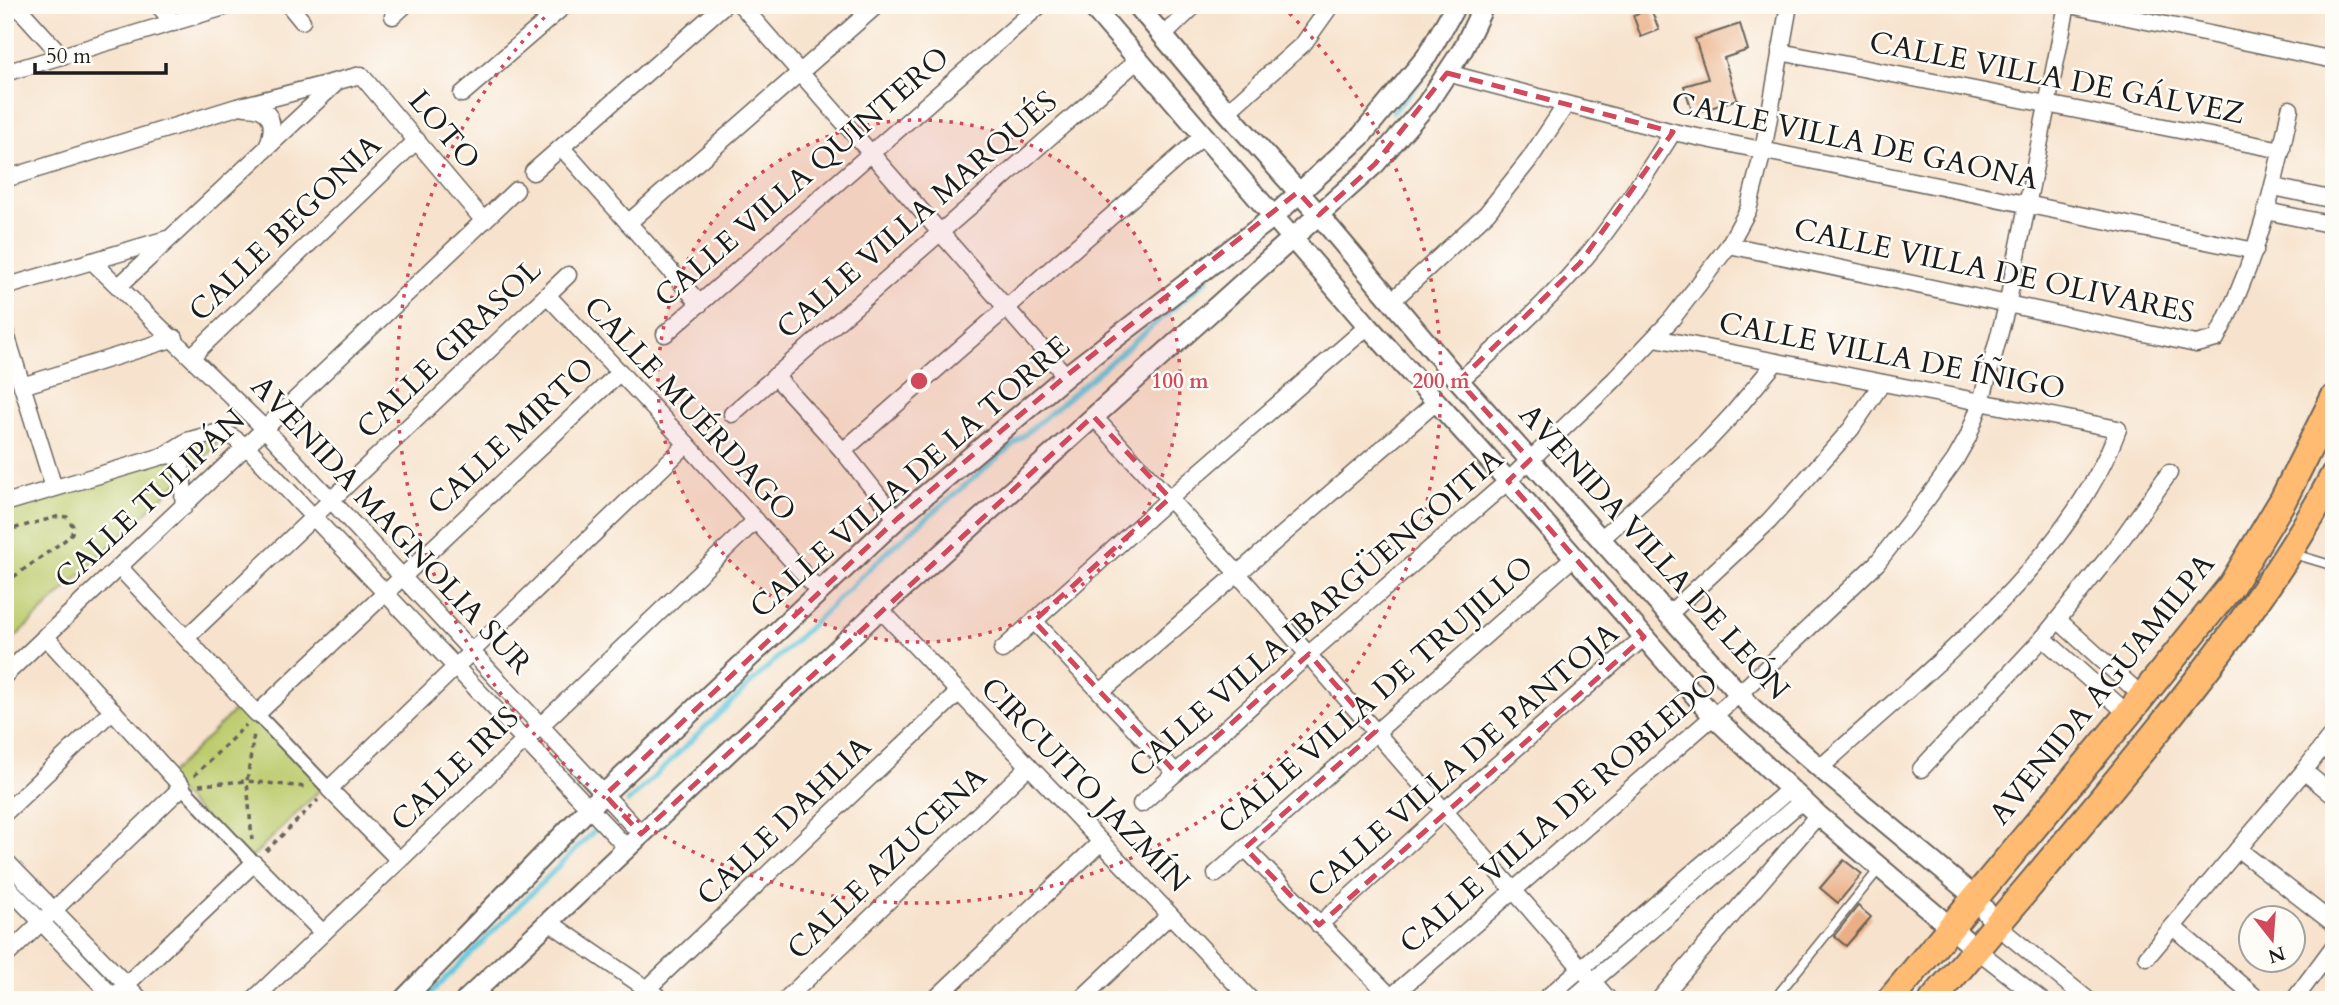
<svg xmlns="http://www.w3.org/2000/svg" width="2339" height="1005" viewBox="0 0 2339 1005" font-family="Cardo,serif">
<rect width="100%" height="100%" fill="#fdfcf7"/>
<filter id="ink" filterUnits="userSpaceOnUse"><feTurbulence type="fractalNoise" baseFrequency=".0143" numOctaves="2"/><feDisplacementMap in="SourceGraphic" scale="14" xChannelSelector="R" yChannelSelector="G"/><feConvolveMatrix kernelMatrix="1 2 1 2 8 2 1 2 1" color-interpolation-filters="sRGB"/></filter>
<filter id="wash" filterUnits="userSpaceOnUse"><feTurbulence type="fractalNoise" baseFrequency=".00686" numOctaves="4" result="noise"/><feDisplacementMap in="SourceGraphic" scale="28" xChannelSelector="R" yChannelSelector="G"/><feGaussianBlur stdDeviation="1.57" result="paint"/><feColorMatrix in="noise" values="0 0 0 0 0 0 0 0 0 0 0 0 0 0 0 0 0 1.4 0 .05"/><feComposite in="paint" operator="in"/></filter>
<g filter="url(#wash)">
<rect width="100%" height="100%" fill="#f7e3cd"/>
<g fill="#bdcc6e" stroke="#6c7445" stroke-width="2">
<polygon points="218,439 216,446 5,647 5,510 174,447"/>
<polygon points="245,700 328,782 248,861 165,779"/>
</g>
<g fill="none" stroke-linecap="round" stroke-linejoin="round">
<g stroke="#61c7dd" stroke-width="5">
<polyline points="1393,112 1416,86 1424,74"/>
<polyline points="628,802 890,549 1208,279"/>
<polyline points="424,1000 594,831"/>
</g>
</g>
<g id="blocks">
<g fill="#eaaf85">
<polygon points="1651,9 1659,30 1641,37 1633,15"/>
<polygon points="1740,24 1748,50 1724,58 1737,99 1693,114 1684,86 1708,79 1695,39"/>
<polygon points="1844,860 1862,874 1838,903 1820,888"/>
<polygon points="1858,906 1871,917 1846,946 1834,936"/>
</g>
</g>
</g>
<g filter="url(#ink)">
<use href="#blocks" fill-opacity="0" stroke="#69625a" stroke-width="2"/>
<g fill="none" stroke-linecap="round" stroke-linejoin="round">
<defs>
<g id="service">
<polyline points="2294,554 2334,566"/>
<polyline points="1778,1000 1780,992 1880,868"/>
</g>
<g id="pedestrian">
<polyline points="257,714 329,789"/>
<polyline points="182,787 254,863"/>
</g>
<g id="minor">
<polyline points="16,5 62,56"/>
<polyline points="158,5 174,23"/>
<polyline points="289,5 302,21"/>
<polyline points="741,5 1066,376"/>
<polyline points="2070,5 2334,60"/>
<polyline points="393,16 405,5"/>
<polyline points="1163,36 1195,5"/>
<polyline points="1780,52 2282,150"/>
<polyline points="5,73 231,5"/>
<polyline points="1447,73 1673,132 2255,251"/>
<polyline points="462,94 565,5"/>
<path d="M245,107c27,0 31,16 23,38"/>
<polyline points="1227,112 1304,43 1331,5"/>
<polyline points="562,148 700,304"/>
<polyline points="533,172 724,5"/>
<polyline points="5,179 237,107 361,75 484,221"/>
<polyline points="2274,187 2334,200"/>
<polyline points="2266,211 2334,225"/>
<polyline points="628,223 877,5"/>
<path d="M1729,245l467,99 20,-5c39,-72 58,-150 74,-230"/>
<polyline points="92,261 265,429 641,834"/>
<polyline points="119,286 334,85"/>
<polyline points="5,287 167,239"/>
<polyline points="547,295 687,444 820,592"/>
<polyline points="1391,302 1487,213 1529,160 1565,106"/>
<polyline points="5,331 54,488"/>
<polyline points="665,334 1040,5"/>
<path d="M1655,338l463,91c-49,134 -195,245 -298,339"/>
<polyline points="192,356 417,140"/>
<polyline points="775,376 843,451 897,519"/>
<path d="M1459,381c42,-37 84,-74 121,-117 35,-41 64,-87 93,-132"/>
<polyline points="22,386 175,338"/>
<polyline points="732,414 1139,59"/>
<polyline points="1093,416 1238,574 1609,1000"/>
<polyline points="843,451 1204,135"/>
<path d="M163,456l9,-1 8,6c5,15 2,30 4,46"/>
<polyline points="5,503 163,456 187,441 216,433 225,432 247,447 627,848"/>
<polyline points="1601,539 1701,448 1731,416 1776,362"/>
<polyline points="120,568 257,714 620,372"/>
<polyline points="880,609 1251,1000"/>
<polyline points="1668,615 1769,521 1851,429 1882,383"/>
<polyline points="2058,620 2142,696"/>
<polyline points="1034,621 1176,773"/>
<polyline points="186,638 568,275"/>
<polyline points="2043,638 2128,714"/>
<polyline points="1002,650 1170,498 1368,326"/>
<polyline points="5,675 516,190"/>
<polyline points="1101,692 1436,402"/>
<polyline points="1921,769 2043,638 2114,550 2169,473"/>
<polyline points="2304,771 2334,796"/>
<polyline points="1141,804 1309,654 1508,481 1614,380 1671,320 1729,245 1748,210 1763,151 1789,5"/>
<polyline points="5,813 113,710"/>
<polyline points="1245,848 1394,1000"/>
<polyline points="2238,849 2334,924"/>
<polyline points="5,860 141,1000"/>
<polyline points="399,860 329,789 687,444"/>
<polyline points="1216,874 1574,557"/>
<polyline points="5,884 116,1000"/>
<polyline points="549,922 663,1000"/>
<polyline points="1319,925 1444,811 1644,637"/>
<polyline points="1996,925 2088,1000"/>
<polyline points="2173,927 2259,1000"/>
<polyline points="1976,949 2041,1000"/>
<polyline points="5,957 182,787 45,636"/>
<polyline points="2147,957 2304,771 2334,732"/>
<polyline points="647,989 958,693"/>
<polyline points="1391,997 1739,694 1877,563 1927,499 1955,460 1968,437 1981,402 2007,306 2067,5"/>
<polyline points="110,1000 254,863 323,933"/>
<polyline points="253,1000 756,520"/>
<polyline points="785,1000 1028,767"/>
<polyline points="934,1000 1101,842"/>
<polyline points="1080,1000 1170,915"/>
<polyline points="1544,1000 1790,789"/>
<polyline points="1571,1000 1803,800"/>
<polyline points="1659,1000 1818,815"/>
<polyline points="2294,1000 2334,946"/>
</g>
<g id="tertiary">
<polyline points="1091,5 1368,326 1508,481 1713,716 1818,815 1976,949"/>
<polyline points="1137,5 1227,112 1319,215 1459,381 1752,708 1820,768 1976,898 1996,925"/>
<polyline points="403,1000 589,808 897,519 1066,376 1273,217 1361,136 1427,56 1456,5"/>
<polyline points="466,1000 880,609 1375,164 1426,105 1463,49 1484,5"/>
</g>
<g id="primary">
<polyline points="1890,1000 2128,714 2231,586 2283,500 2334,398"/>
<path d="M1933,1000c76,-90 152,-179 226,-271 64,-80 127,-162 175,-254"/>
</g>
</defs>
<use href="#service" stroke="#69625a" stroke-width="11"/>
<use href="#pedestrian" stroke="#69625a" stroke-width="16"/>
<use href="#minor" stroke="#69625a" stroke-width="19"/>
<use href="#tertiary" stroke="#69625a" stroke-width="23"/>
<use href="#primary" stroke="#69625a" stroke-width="30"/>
<g stroke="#69625a" stroke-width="3.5" stroke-dasharray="5 5" stroke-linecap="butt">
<polyline points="5,531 60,516 67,517 73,526 72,533 65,540 5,583"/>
<polyline points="194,776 246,725"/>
<polyline points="199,785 247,781 306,787"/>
<polyline points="252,840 247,781 254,733"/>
<polyline points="266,851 318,800"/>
</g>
<use href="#service" stroke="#fff" stroke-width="8"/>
<use href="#pedestrian" stroke="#fff" stroke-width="12"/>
<use href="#minor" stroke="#fff" stroke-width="16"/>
<use href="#tertiary" stroke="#fff" stroke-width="19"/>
<use href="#primary" stroke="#ffbb71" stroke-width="26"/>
</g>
</g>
<path fill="none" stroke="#d1495b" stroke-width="5" stroke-dasharray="14 9" stroke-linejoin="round" d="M1447,73l226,59 -93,131 -121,118 71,79 -22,21 136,156 -325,288 -74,-77 131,-117 -67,-77 -133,119 -142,-152 136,-123 -77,-82 -452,418 -36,-39 292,-276 169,-143 232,-184 21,23 56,-51z"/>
<circle cx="919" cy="381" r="261" fill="#d1495b" fill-opacity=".12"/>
<g fill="none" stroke="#d1495b" stroke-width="3.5" stroke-dasharray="3.5 7">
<circle cx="919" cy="381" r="261"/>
<path d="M1282 6A522 522 0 1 1 556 6"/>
</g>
<g text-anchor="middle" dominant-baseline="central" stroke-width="5" stroke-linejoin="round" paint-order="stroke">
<g font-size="30" fill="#1c1c1c" stroke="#fdfcf7">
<text transform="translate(2057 78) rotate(11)">CALLE VILLA DE GÁLVEZ</text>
<text transform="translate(444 130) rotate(50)">LOTO</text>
<text transform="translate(1855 141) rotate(12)">CALLE VILLA DE GAONA</text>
<text transform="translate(802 177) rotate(-41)">CALLE VILLA QUINTERO</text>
<text transform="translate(917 215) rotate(-41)">CALLE VILLA MARQUÉS</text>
<text transform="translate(285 228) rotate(-44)">CALLE BEGONIA</text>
<text transform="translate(1994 271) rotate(12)">CALLE VILLA DE OLIVARES</text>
<text transform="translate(449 349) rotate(-44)">CALLE GIRASOL</text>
<text transform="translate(1892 356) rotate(11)">CALLE VILLA DE ÍÑIGO</text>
<text transform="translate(690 409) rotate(47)">CALLE MUÉRDAGO</text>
<text transform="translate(511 436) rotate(-43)">CALLE MIRTO</text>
<text transform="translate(910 477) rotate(-41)">CALLE VILLA DE LA TORRE</text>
<text transform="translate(150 499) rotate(-43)">CALLE TULIPÁN</text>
<text transform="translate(391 525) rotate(47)">AVENIDA MAGNOLIA SUR</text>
<text transform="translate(1654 552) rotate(48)">AVENIDA VILLA DE LEÓN</text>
<text transform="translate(1316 613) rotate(-41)">CALLE VILLA IBARGÜENGOITIA</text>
<text transform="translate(2102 689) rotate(-51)">AVENIDA AGUAMILPA</text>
<text transform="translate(1376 695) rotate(-41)">CALLE VILLA DE TRUJILLO</text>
<text transform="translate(1463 760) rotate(-41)">CALLE VILLA DE PANTOJA</text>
<text transform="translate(455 769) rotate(-44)">CALLE IRIS</text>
<text transform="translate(1085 785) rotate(46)">CIRCUITO JAZMÍN</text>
<text transform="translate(1559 813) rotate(-41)">CALLE VILLA DE ROBLEDO</text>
<text transform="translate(784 821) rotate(-44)">CALLE DAHLIA</text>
<text transform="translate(887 863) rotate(-44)">CALLE AZUCENA</text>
</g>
</g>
<circle cx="919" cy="381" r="10" fill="#d1495b" stroke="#fdfcf7" stroke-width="3.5"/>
<g font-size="21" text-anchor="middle" font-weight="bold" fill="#d1495b" stroke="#fdfcf7" stroke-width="5" stroke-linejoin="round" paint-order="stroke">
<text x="1180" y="388">100 m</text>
<text x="1441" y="388">200 m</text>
</g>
<rect width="2339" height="1005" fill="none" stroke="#fdfcf7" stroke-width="28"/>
<g transform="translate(2272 939) rotate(163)"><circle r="33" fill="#fdfcf7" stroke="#a3a29f" stroke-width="2"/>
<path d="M0-5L12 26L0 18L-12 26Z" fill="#d1495b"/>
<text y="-10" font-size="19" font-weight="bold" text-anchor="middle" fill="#1c1c1c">N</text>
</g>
<path d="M35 63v10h131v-10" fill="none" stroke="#1c1c1c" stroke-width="3.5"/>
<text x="46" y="63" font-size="21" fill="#1c1c1c" stroke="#fdfcf7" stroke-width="5" paint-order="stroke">50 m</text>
</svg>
